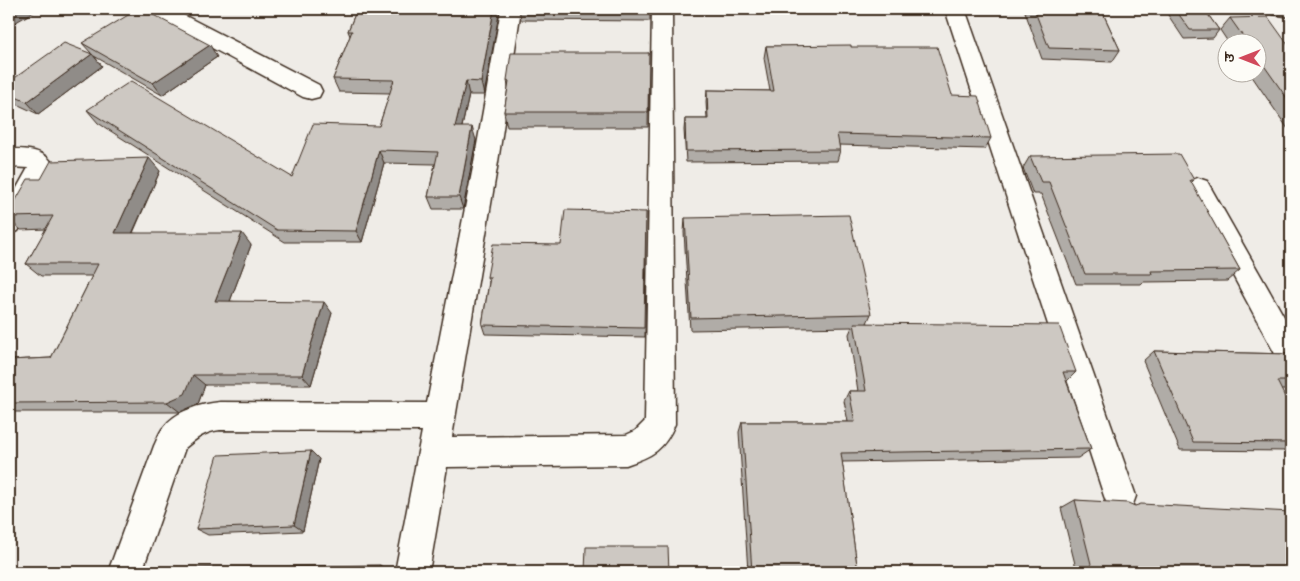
<svg xmlns="http://www.w3.org/2000/svg" width="1300" height="581" viewBox="0 0 1300 581" font-family="Kalam,'Playpen Sans Deva',sans-serif">
<rect width="100%" height="100%" fill="#fdfcf7"/>
<filter id="ink" filterUnits="userSpaceOnUse"><feTurbulence type="fractalNoise" baseFrequency=".02" numOctaves="2"/><feDisplacementMap in="SourceGraphic" scale="10" xChannelSelector="R" yChannelSelector="G"/><feConvolveMatrix kernelMatrix="1 2 1 2 8 2 1 2 1" color-interpolation-filters="sRGB"/></filter>
<g filter="url(#ink)">
<path fill="#efece7" fill-rule="evenodd" d="M9,9h1282v563h-1282zM1228,42h30v30h-30z"/>
<g fill="none" stroke-linecap="round" stroke-linejoin="round">
<defs>
<g id="minor">
<polygon points="146,9 172,9 319,85 322,91 319,97 311,99 303,97 149,14"/>
<path d="M501,9h20l-23,153 -46,275 174,-2 9,-4 10,-10 7,-412h20l3,415c-11,26 -22,32 -49,41l-179,2 -18,105h-34l27,-141 -202,-1c-16,2 -23,8 -35,18l-43,124h-34l46,-126c3,-6 5,-13 9,-18 12,-17 37,-24 57,-26l207,1 47,-241z"/>
<polygon points="945,9 965,9 1136,496 1132,507 1120,512 1108,507 1104,496"/>
<polygon points="1270,9 1291,9 1291,17 1273,14"/>
<path d="M9,149c18,0 36,0 45,17l-36,65 -9,3v-32l19,-34 -19,-1z"/>
<polygon points="1198,178 1207,181 1291,329 1291,369 1281,365 1186,188 1189,181"/>
</g>
</defs>
<use href="#minor" stroke="#3b2a1e" stroke-width="3"/>
<use href="#minor" fill="#fdfcf7" fill-rule="evenodd"/>
</g>
<g fill="#b0aca7" stroke="#3b2a1e">
<polygon points="357,9 500,9 484,95 469,95 462,127 476,140 463,209 433,209 428,197 435,164 384,163 362,242 285,242 98,123 87,110 292,177 379,126 390,93 339,92 333,79 350,36 348,31"/>
<polygon points="519,9 651,9 650,9 650,21 521,20"/>
<polygon points="1024,9 1101,9 1120,50 1112,62 1042,59"/>
<polygon points="1164,9 1204,9 1219,30 1213,38 1184,39"/>
<polygon points="1230,18 1291,49 1291,129 1288,129 1249,72 1258,72 1258,42 1228,42 1220,30"/>
<polygon points="82,43 217,57 162,95 94,56 102,66 38,114 10,101 9,99 9,82 91,53"/>
<polygon points="766,46 851,47 952,95 991,138 985,149 839,145 840,150 837,161 686,162 684,130 685,119 707,119 706,102 707,90 770,91 764,58"/>
<polygon points="649,53 648,127 507,127 504,112 508,87 507,80"/>
<polygon points="1030,156 1194,180 1191,183 1240,270 1227,281 1143,282 1141,284 1076,284 1041,194 1033,194 1023,168"/>
<polygon points="160,171 133,233 251,245 230,301 332,313 311,385 205,385 198,404 180,412 10,412 9,414 9,360 51,358 92,276 41,276 26,264 46,229 21,230 9,220 9,212 41,179"/>
<polygon points="646,212 645,337 485,334 482,325 489,282 487,277 561,245"/>
<polygon points="685,218 871,314 867,323 1076,372 1067,381 1091,449 1078,458 842,462 858,572 748,572 739,432 742,422 848,422 844,401 849,391 858,391 849,334 852,327 690,330 684,232"/>
<polygon points="1154,351 1291,354 1291,390 1281,390 1291,409 1291,451 1180,450 1143,361"/>
<polygon points="311,451 319,459 303,531 208,535 196,529"/>
<polygon points="1075,500 1135,506 1291,572 1077,572 1061,508"/>
</g>
<g fill="#908c88" stroke="#3b2a1e">
<polygon points="9,9 39,9 9,26"/>
<polygon points="494,9 500,9 484,95 481,82"/>
<polygon points="210,45 217,57 162,95 153,83"/>
<polygon points="92,54 102,66 38,114 27,102"/>
<polygon points="466,81 469,95 459,140 455,127"/>
<polygon points="472,127 476,140 463,209 459,197"/>
<polygon points="379,150 384,163 362,242 356,231"/>
<polygon points="149,158 160,171 127,245 115,233"/>
<polygon points="9,189 12,192 9,199"/>
<polygon points="242,233 251,245 226,312 215,301"/>
<polygon points="324,302 332,313 311,385 302,375"/>
<polygon points="193,375 205,385 198,404 180,412 167,402"/>
<polygon points="311,451 319,459 303,531 294,525"/>
<polygon points="380,565 389,572 378,572"/>
</g>
<g fill="#cdc8c2" stroke="#3b2a1e">
<polygon points="138,9 142,9 210,45 153,83 82,43"/>
<polygon points="357,9 494,9 481,82 466,81 455,127 472,127 459,197 428,197 438,152 379,150 356,231 277,230 87,110 131,81 292,177 313,124 379,126 394,80 333,79 352,31 348,31"/>
<polygon points="1034,9 1101,9 1120,50 1049,48"/>
<polygon points="1175,9 1204,9 1219,30 1190,30"/>
<polygon points="1268,17 1291,49 1291,104 1258,57 1258,42 1247,42 1230,18"/>
<polygon points="64,43 92,54 27,102 9,94 9,82"/>
<polygon points="851,45 851,47 937,47 952,95 978,96 991,138 837,134 840,150 686,151 685,119 708,119 707,90 774,91 766,46"/>
<polygon points="511,53 649,53 648,112 504,112 509,81 507,80"/>
<polygon points="1179,154 1194,180 1190,180 1240,270 1151,271 1152,274 1085,274 1049,182 1041,182 1030,156"/>
<polygon points="149,158 115,233 242,233 215,301 324,302 302,375 193,375 185,394 167,402 9,403 9,360 51,358 98,264 26,264 53,216 9,217 9,212 28,179 41,179 51,161"/>
<polygon points="565,210 646,212 644,328 482,325 490,277 487,277 493,244 561,245"/>
<polygon points="849,215 871,314 691,318 685,218"/>
<polygon points="854,323 1059,325 1076,372 1063,372 1091,449 841,453 858,572 752,572 742,422 855,422 849,391 866,391"/>
<polygon points="1154,351 1291,354 1291,381 1277,381 1291,409 1291,443 1193,442"/>
<polygon points="311,451 294,525 196,529 218,455"/>
<polygon points="1075,500 1128,503 1135,506 1141,504 1291,512 1291,572 1093,572"/>
<polygon points="586,547 668,547 669,572 585,572"/>
<polygon points="380,565 378,572 126,572 127,569"/>
</g>
</g>
<rect width="1300" height="581" fill="none" stroke="#fdfcf7" stroke-width="30"/>
<rect x="15" y="15" width="1270" height="551" fill="none" stroke="#3b2a1e" stroke-width="2" filter="url(#ink)"/>
<g transform="translate(1242 58) rotate(270)"><circle r="24" fill="#fdfcf7" stroke="#afa8a0"/>
<path d="M0-4L9 19L0 12L-9 19Z" fill="#d1495b"/>
<text y="-8" font-size="14" font-weight="bold" text-anchor="middle" fill="#3b2a1e">उ</text>
</g>
</svg>
